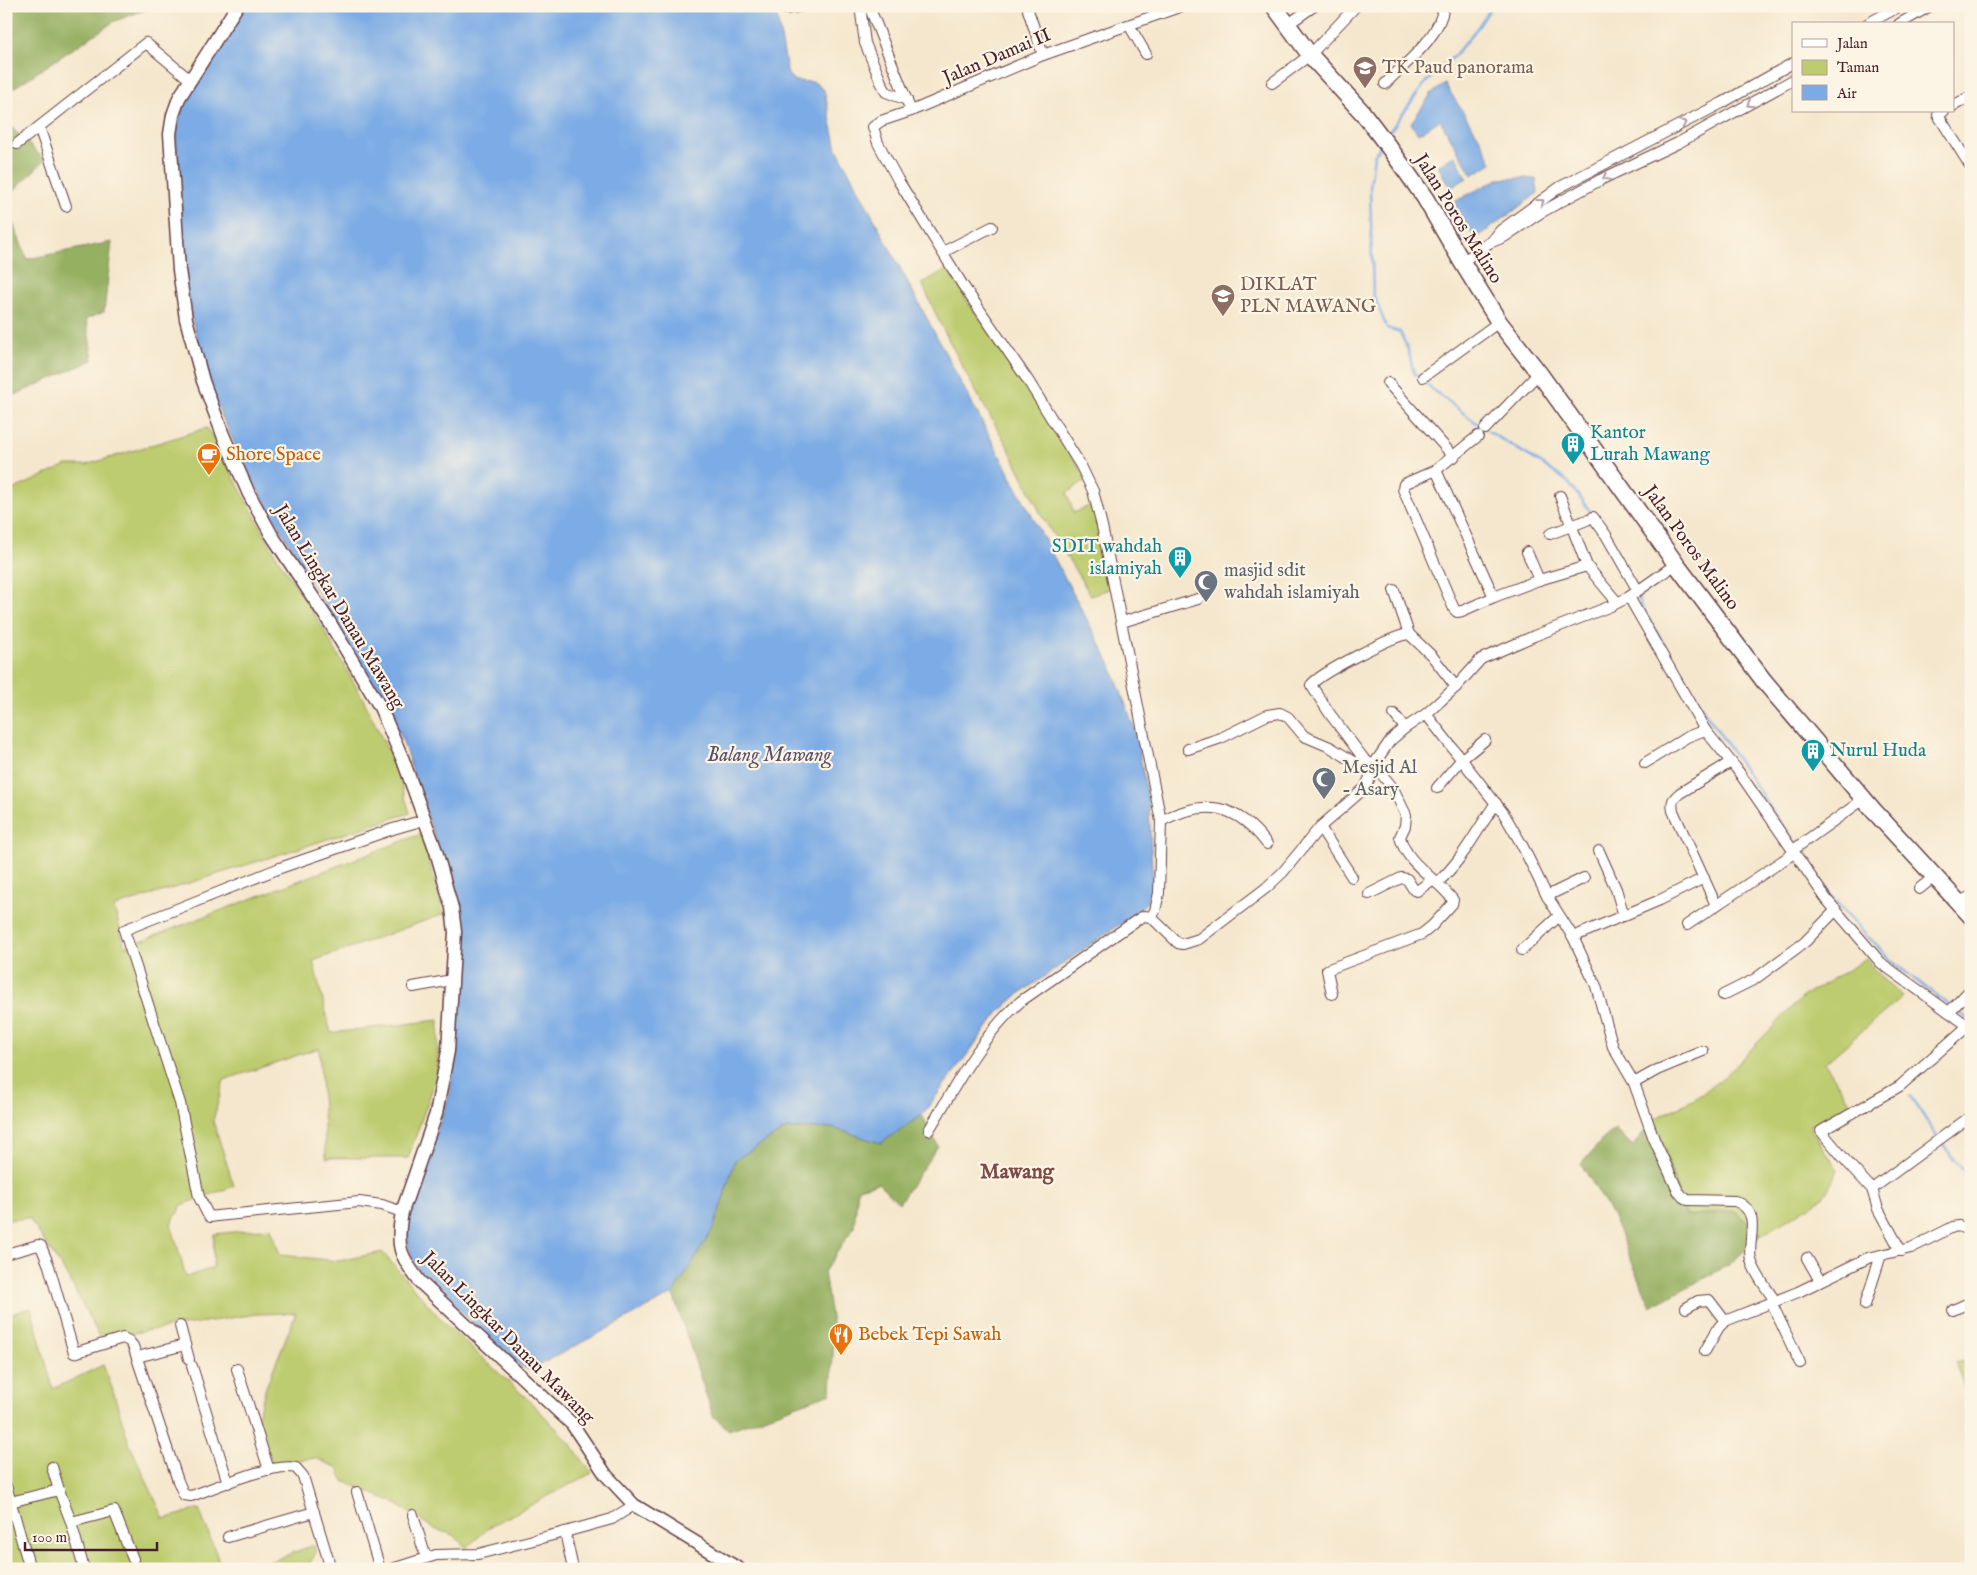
<svg xmlns="http://www.w3.org/2000/svg" width="1977" height="1575" viewBox="0 0 1977 1575" font-family="'IM FELL English',serif">
<rect width="100%" height="100%" fill="#fcf5e5"/>
<filter id="ink" filterUnits="userSpaceOnUse"><feTurbulence type="fractalNoise" baseFrequency=".02" numOctaves="2"/><feDisplacementMap in="SourceGraphic" scale="10" xChannelSelector="R" yChannelSelector="G"/><feConvolveMatrix kernelMatrix="1 2 1 2 8 2 1 2 1" color-interpolation-filters="sRGB"/></filter>
<filter id="wash" filterUnits="userSpaceOnUse"><feTurbulence type="fractalNoise" baseFrequency=".0096" numOctaves="4" result="noise"/><feDisplacementMap in="SourceGraphic" scale="20" xChannelSelector="R" yChannelSelector="G"/><feGaussianBlur stdDeviation="1.12" result="paint"/><feColorMatrix in="noise" values="0 0 0 0 0 0 0 0 0 0 0 0 0 0 0 0 0 1.4 0 .05"/><feComposite in="paint" operator="in"/></filter>
<g filter="url(#wash)">
<rect width="100%" height="100%" fill="#f5e7cd"/>
<g fill="#bdcc6f" stroke="#84764d">
<polygon points="948,269 969,304 1006,352 1087,479 1067,493 1074,513 1093,504 1111,588 1091,596 1043,518 1009,449 970,381 938,319 922,283"/>
<polygon points="207,428 277,557 321,625 361,695 395,765 410,813 114,907 125,947 421,834 444,914 313,961 331,1033 439,1020 437,1076 408,1158 326,1158 319,1048 224,1080 213,1121 234,1186 182,1205 171,1224 186,1277 213,1268 214,1234 271,1228 280,1255 339,1261 382,1252 446,1325 533,1404 569,1442 592,1473 491,1526 466,1548 454,1535 434,1529 395,1503 343,1481 338,1468 315,1458 272,1464 257,1418 266,1387 296,1313 257,1314 100,1338 68,1277 29,1218 6,1220 6,493 67,465 86,465"/>
<polygon points="1866,959 1880,977 1903,996 1825,1063 1854,1109 1809,1126 1838,1170 1823,1198 1762,1235 1734,1211 1686,1216 1654,1119 1695,1099 1725,1076 1801,998"/>
<polygon points="31,1308 53,1389 103,1365 112,1388 129,1443 164,1519 199,1509 222,1569 6,1569 6,1310 8,1315"/>
<polygon points="1965,1360 1971,1365 1971,1408 1955,1362"/>
<polygon points="314,1545 316,1553 306,1569 250,1569"/>
</g>
<g fill="#96b062" stroke="#706846">
<polygon points="6,6 155,6 115,21 6,93"/>
<polygon points="6,122 45,160 6,198"/>
<polygon points="6,205 27,259 112,242 104,312 86,319 93,360 6,399"/>
<polygon points="922,1115 938,1146 899,1203 878,1183 858,1188 854,1227 824,1272 834,1336 831,1393 729,1430 713,1416 673,1294 714,1227 735,1160 786,1129 833,1128 881,1143"/>
<polygon points="1654,1119 1686,1216 1734,1211 1762,1235 1730,1264 1651,1307 1612,1215 1581,1164 1602,1140 1615,1129 1633,1146"/>
</g>
<g fill="#7babe5" stroke="#626588">
<path d="M243,6h532l13,69 7,6 19,1 10,8 13,59 273,514 26,69 13,76 4,79 -6,15 -11,11 -117,81 -20,18 -77,103 -41,28 -48,-15 -47,1 -51,31 -21,67 -41,67 -139,74 -7,1 -8,-4 -98,-90c-14,-23 -16,-38 -12,-64l42,-121 11,-142v-20l-4,-20 -57,-172 -152,-261 -35,-76 -27,-97 -11,-159 3,-25 7,-19z"/>
<polygon points="1445,84 1479,137 1492,163 1472,175 1440,120 1418,134 1411,123 1431,94"/>
<polygon points="1455,155 1467,178 1450,188 1438,166"/>
<polygon points="1523,178 1536,179 1538,193 1475,239 1454,202 1498,179"/>
</g>
<g fill="none" stroke-linecap="round" stroke-linejoin="round">
<g stroke="#7babe5" stroke-width="2.5">
<polyline points="1387,135 1426,82 1455,55 1478,27 1492,6"/>
<polyline points="1380,146 1374,155 1370,188 1373,294 1387,328 1400,332 1408,350 1414,373 1432,389 1483,428"/>
<polyline points="1488,431 1542,464 1568,482 1593,515"/>
<polyline points="1638,596 1641,606 1701,706 1795,844"/>
<polyline points="1798,848 1834,900 1890,960 1951,1007"/>
<polyline points="1956,1010 1971,1021"/>
<polyline points="1910,1096 1937,1136"/>
<polyline points="1941,1141 1954,1160 1971,1178"/>
</g>
</g>
</g>
<g filter="url(#ink)">
<g fill="none" stroke-linecap="round" stroke-linejoin="round">
<defs>
<g id="minor">
<polyline points="860,6 865,43 881,82 886,92 907,100"/>
<path d="M869,6l42,105 -30,10 -8,6 5,16 20,37 64,104 65,95 54,87 12,25 9,35 59,295 -2,72 -4,18 -4,6 -7,-1 -7,4 -116,81c-40,35 -65,84 -92,129"/>
<polyline points="785,9 804,6"/>
<polyline points="1028,10 1043,55"/>
<polyline points="1867,24 1900,6"/>
<polyline points="1899,24 1930,6"/>
<polyline points="1129,25 1146,54"/>
<polyline points="1287,25 1314,6"/>
<polyline points="1272,83 1310,55 1356,6"/>
<path d="M1385,84c22,-23 54,-45 59,-78"/>
<polyline points="1953,106 1971,96"/>
<polyline points="911,111 1043,55 1182,6"/>
<polyline points="1944,111 1938,115 1971,167"/>
<polyline points="39,127 66,206"/>
<polyline points="17,144 146,43 189,79"/>
<polyline points="1492,241 1501,230 1560,187 1722,103 1793,63"/>
<polyline points="943,252 992,227"/>
<polyline points="1462,262 1489,243 1504,237 1540,213 1600,180 1678,143 1793,80"/>
<polyline points="1423,377 1499,322"/>
<polyline points="1388,383 1454,457"/>
<polyline points="1485,429 1539,373"/>
<polyline points="1478,436 1436,470 1404,484 1403,489 1454,609 1457,612 1462,611 1494,597"/>
<polyline points="1436,470 1494,597 1539,580 1587,566 1617,602"/>
<polyline points="1560,496 1587,566"/>
<polyline points="1593,517 1606,535 1637,589"/>
<polyline points="1550,534 1587,520"/>
<polyline points="1527,552 1539,580"/>
<polyline points="1394,590 1409,634"/>
<polyline points="1629,597 1705,730 1736,768 1827,900 1881,963 1971,1028"/>
<polyline points="1122,622 1198,599"/>
<polyline points="1394,714 1405,728"/>
<path d="M1426,714l78,100 18,31 25,51 26,41 23,49 17,61 21,36 20,56 24,52 5,6 5,3 47,1c29,11 11,39 16,59 4,15 16,28 24,41"/>
<polyline points="1188,749 1221,738 1267,715 1280,713 1288,717 1304,736 1330,747 1372,773"/>
<polyline points="1645,763 1687,737 1705,730"/>
<polyline points="1437,788 1462,759 1485,740"/>
<path d="M1161,821c44,-23 76,-17 106,23"/>
<polyline points="1320,827 1352,877"/>
<polyline points="1793,850 1864,799"/>
<polyline points="1599,851 1616,889 1624,916"/>
<path d="M1437,883c25,-22 40,-53 59,-80"/>
<polyline points="1919,889 1934,877"/>
<polyline points="1369,894 1401,878 1407,879 1414,890 1417,891 1432,880"/>
<polyline points="1547,896 1584,878"/>
<polyline points="1957,903 1971,896"/>
<path d="M1716,905l-43,-94c-2,-10 0,-12 7,-18l51,-31"/>
<polyline points="1151,917 1178,943 1183,944 1199,939 1266,888 1283,872 1320,827 1365,788 1372,773 1372,767 1390,741 1405,728 1426,714 1456,687 1481,659 1534,636 1611,606 1629,597 1676,564"/>
<polyline points="1687,925 1794,853"/>
<polyline points="1573,937 1660,900 1704,878"/>
<polyline points="1522,950 1559,916"/>
<polyline points="413,987 452,980"/>
<path d="M1332,994l-5,-24 2,-1 93,-35 10,-8 20,-22 1,-4c-16,-22 -46,-35 -53,-63l5,-11 1,-11 -13,-27 -14,-17 -15,-12 -34,-45 -19,-29c9,-12 83,-50 98,-51l23,22 24,31"/>
<polyline points="1723,995 1755,979 1805,942 1836,910"/>
<polyline points="1949,1012 1971,989"/>
<polyline points="1968,1026 1900,1086 1821,1131 1847,1162 1872,1189 1971,1116"/>
<polyline points="1634,1083 1657,1070 1703,1051"/>
<polyline points="1872,1189 1878,1209 1901,1251"/>
<polyline points="402,1212 382,1205 359,1202 217,1216 210,1217 207,1213 199,1197 180,1103 124,930 280,868 393,829 424,820"/>
<path d="M6,1254l32,-9 3,1 8,20 25,87 49,-15 6,3 4,5 45,135 6,14 7,1c23,-8 83,-34 105,-28l7,8 28,93"/>
<polyline points="1807,1258 1820,1281"/>
<polyline points="1771,1302 1800,1363"/>
<polyline points="1865,1305 1881,1255"/>
<polyline points="1686,1308 1698,1301 1709,1300 1725,1321"/>
<polyline points="1953,1310 1971,1302"/>
<polyline points="180,1326 189,1359"/>
<polyline points="1705,1351 1719,1327 1725,1321 1798,1292 1868,1258 1911,1248 1953,1227 1959,1226 1971,1232"/>
<polyline points="137,1357 185,1345"/>
<polyline points="192,1366 228,1483"/>
<polyline points="237,1369 269,1470"/>
<polyline points="52,1467 59,1490"/>
<polyline points="6,1486 30,1569"/>
<polyline points="357,1492 380,1569"/>
<polyline points="6,1503 59,1490 71,1522 114,1511 133,1559"/>
<polyline points="413,1515 426,1558"/>
<polyline points="71,1522 84,1569"/>
<polyline points="565,1532 573,1569"/>
<polyline points="228,1537 314,1512"/>
<polyline points="392,1569 436,1555 478,1554 565,1532 612,1519 634,1505"/>
</g>
<path id="tertiary" d="M237,6l-58,92 -6,17 -3,19 9,136 7,49 17,62 20,54 26,59 22,40 59,89 50,84 23,53 33,91 16,57 3,24 -7,119 -12,63 -34,98c-6,34 -3,43 18,70l152,142 34,51 28,30 105,64"/>
<polyline id="primary" points="1274,6 1310,55 1362,112 1391,150 1425,198 1462,262 1499,322 1539,373 1676,564 1764,681 1874,811 1971,916"/>
</defs>
<use href="#minor" stroke="#643d43" stroke-width="12"/>
<use href="#tertiary" stroke="#643d43" stroke-width="15"/>
<use href="#primary" stroke="#643d43" stroke-width="19"/>
<use href="#minor" stroke="#fff" stroke-width="10"/>
<use href="#tertiary" stroke="#fff" stroke-width="12"/>
<use href="#primary" stroke="#fff" stroke-width="16"/>
</g>
<defs><path id="oneway-chevron" d="M-2-3.5L2.5 0L-2 3.5" fill="none" stroke-width="1.6" stroke-linecap="round" stroke-linejoin="round" transform="scale(1.25)"/></defs>
<g stroke="#ae9aa0">
<use href="#oneway-chevron" transform="translate(1750 104) rotate(150)"/>
<use href="#oneway-chevron" transform="translate(1683 123) rotate(-28)"/>
<use href="#oneway-chevron" transform="translate(1606 177) rotate(154)"/>
<use href="#oneway-chevron" transform="translate(1541 202) rotate(-36)"/>
</g>
</g>
<defs>
<symbol id="school-pin" viewBox="-11 -11 22 30"><path d="M0 17L-7.5 6A9.5 9.5 0 1 1 7.5 6Z" fill="#8d6e63" stroke="#fcf5e5"/><path d="M0-5L7-2L0 1L-7-2ZM-4 1L0 2.5L4 1V4Q0 6-4 4Z" fill="#fff"/></symbol>
<symbol id="building-pin" viewBox="-11 -11 22 30"><path d="M0 17L-7.5 6A9.5 9.5 0 1 1 7.5 6Z" fill="#0f9aa8" stroke="#fcf5e5"/><path d="M-4-6H4V6H1V3H-1V6H-4ZM-2.5-4.3h1.7v1.8h-1.7ZM.8-4.3h1.7v1.8H.8ZM-2.5-1h1.7V.8h-1.7ZM.8-1h1.7V.8H.8Z" fill="#fff"/></symbol>
<symbol id="cafe-pin" viewBox="-11 -11 22 30"><path d="M0 17L-7.5 6A9.5 9.5 0 1 1 7.5 6Z" fill="#e8710a" stroke="#fcf5e5"/><path d="M-5.5-4.5H6V0H3Q3 3.5 0 3.5H-2.5Q-5.5 3.5-5.5 0ZM3-3.2v2h1.7v-2ZM-6 4.5H4V6H-6Z" fill="#fff"/></symbol>
<symbol id="mosque-pin" viewBox="-11 -11 22 30"><path d="M0 17L-7.5 6A9.5 9.5 0 1 1 7.5 6Z" fill="#6b7280" stroke="#fcf5e5"/><path d="M3.5-4.9A6 6 0 1 0 3.5 4.9A5 5 0 1 1 3.5-4.9Z" fill="#fff"/></symbol>
<symbol id="restaurant-pin" viewBox="-11 -11 22 30"><path d="M0 17L-7.5 6A9.5 9.5 0 1 1 7.5 6Z" fill="#e8710a" stroke="#fcf5e5"/><path d="M-5-6h1v4h1v-4h1v4h1v-4h1v5L-1.5 .5V6h-2V.5L-5-1ZM5-6V6H3V1.5H1.5Q1.5-4 5-6Z" fill="#fff"/></symbol>
</defs>
<g fill-rule="evenodd">
<use href="#school-pin" x="1351" y="54" width="28" height="38"/>
<use href="#school-pin" x="1209" y="282" width="28" height="38"/>
<use href="#building-pin" x="1559" y="430" width="28" height="38"/>
<use href="#cafe-pin" x="195" y="441" width="28" height="38"/>
<use href="#building-pin" x="1166" y="544" width="28" height="38"/>
<use href="#mosque-pin" x="1192" y="568" width="28" height="38"/>
<use href="#building-pin" x="1799" y="737" width="28" height="38"/>
<use href="#mosque-pin" x="1310" y="765" width="28" height="38"/>
<use href="#restaurant-pin" x="827" y="1321" width="28" height="38"/>
</g>
<g text-anchor="middle" dominant-baseline="central" stroke-width="4.5" stroke-linejoin="round" paint-order="stroke">
<g font-size="19" fill="#4a1f2b" stroke="#fcf5e5">
<text transform="translate(997 57) rotate(-23)">Jalan Damai II</text>
<text transform="translate(1458 219) rotate(58)">Jalan Poros Malino</text>
<text transform="translate(1691 548) rotate(54)">Jalan Poros Malino</text>
<text transform="translate(339 607) rotate(59)">Jalan Lingkar Danau Mawang</text>
<text transform="translate(508 1338) rotate(45)">Jalan Lingkar Danau Mawang</text>
</g>
<g font-size="19" fill="#785e54" stroke="#fcf5e5" text-anchor="start">
<text x="1382" y="68">TK Paud panorama</text>
<text x="1240" y="285">DIKLAT<tspan x="1240" dy="22">PLN MAWANG</tspan></text>
</g>
<g font-size="19" fill="#0d838f" stroke="#fcf5e5" text-anchor="start">
<text x="1590" y="433">Kantor<tspan x="1590" dy="22">Lurah Mawang</tspan></text>
<text x="1162" y="547" text-anchor="end">SDIT wahdah<tspan x="1162" dy="22">islamiyah</tspan></text>
<text x="1830" y="751">Nurul Huda</text>
</g>
<g font-size="19" fill="#c56008" stroke="#fcf5e5" text-anchor="start">
<text x="226" y="455">Shore Space</text>
<text x="858" y="1335">Bebek Tepi Sawah</text>
</g>
<g font-size="19" fill="#5b616d" stroke="#fcf5e5" text-anchor="start">
<text x="1224" y="571">masjid sdit<tspan x="1224" dy="22">wahdah islamiyah</tspan></text>
<text x="1342" y="768">Mesjid Al<tspan x="1342" dy="22">- Asary</tspan></text>
</g>
<g font-size="20" font-style="italic" fill="#5b506c" stroke="#fcf5e5">
<text x="769" y="755">Balang Mawang</text>
</g>
<g font-size="21" font-weight="bold" fill="#7c4b48" stroke="#fcf5e5">
<text x="1017" y="1172">Mawang</text>
</g>
</g>
<rect width="1977" height="1575" fill="none" stroke="#fcf5e5" stroke-width="25"/>
<rect x="1792" y="22" width="162" height="90" fill="#fcf5e5" stroke="#b59f9b"/>
<rect x="1802" y="39" width="25" height="8" fill="#ffffff" stroke="#b59f9b"/>
<text x="1837" y="48" font-size="15" fill="#4a1f2b">Jalan</text>
<rect x="1802" y="60" width="25" height="15" fill="#bdcc6f" stroke="#b59f9b"/>
<text x="1837" y="72" font-size="15" fill="#4a1f2b">Taman</text>
<rect x="1802" y="85" width="25" height="15" fill="#7babe5" stroke="#b59f9b"/>
<text x="1837" y="98" font-size="15" fill="#4a1f2b">Air</text>
<path d="M25 1542v8h132v-8" fill="none" stroke="#4a1f2b" stroke-width="2.5"/>
<text x="32" y="1542" font-size="15" fill="#4a1f2b" stroke="#fcf5e5" stroke-width="4" paint-order="stroke">100 m</text>
</svg>
